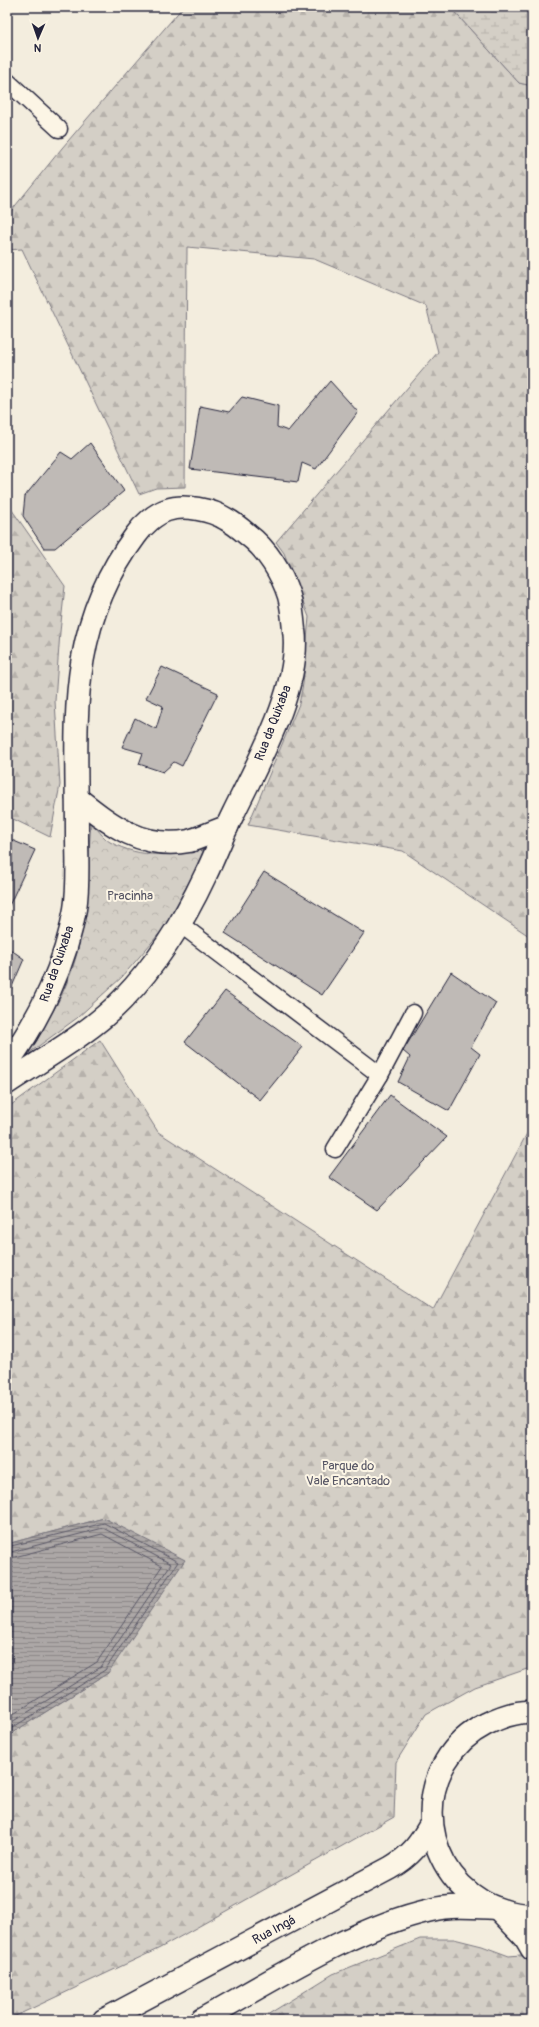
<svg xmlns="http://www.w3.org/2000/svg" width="539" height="2027" viewBox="0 0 539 2027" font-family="Pangolin,sans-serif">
<defs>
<pattern id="forest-firs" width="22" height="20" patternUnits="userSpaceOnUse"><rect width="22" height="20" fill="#d4cfc6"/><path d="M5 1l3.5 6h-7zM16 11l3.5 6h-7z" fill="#b6b1ab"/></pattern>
<pattern id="wetland-marsh" width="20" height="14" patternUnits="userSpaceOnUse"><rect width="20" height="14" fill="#d4cfc6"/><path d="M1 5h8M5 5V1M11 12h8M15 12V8" fill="none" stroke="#b6b1ab"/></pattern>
<pattern id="park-crowns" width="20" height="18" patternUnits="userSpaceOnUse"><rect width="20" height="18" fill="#d4cfc6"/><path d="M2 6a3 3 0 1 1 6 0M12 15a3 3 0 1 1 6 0" fill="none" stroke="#b6b1ab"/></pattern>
<pattern id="water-rules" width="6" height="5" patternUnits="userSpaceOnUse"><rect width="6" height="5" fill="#aca7a6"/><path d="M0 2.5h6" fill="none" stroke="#8c8888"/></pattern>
</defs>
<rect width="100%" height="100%" fill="#f3edde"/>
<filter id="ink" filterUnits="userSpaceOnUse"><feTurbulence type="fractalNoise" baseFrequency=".025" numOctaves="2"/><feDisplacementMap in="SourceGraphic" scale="8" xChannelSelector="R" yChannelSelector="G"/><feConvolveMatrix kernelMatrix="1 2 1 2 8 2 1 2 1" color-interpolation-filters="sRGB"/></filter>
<g filter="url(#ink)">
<g fill="url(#forest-firs)" stroke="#7b7880">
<polygon points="183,7 450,7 519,83 532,86 532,938 403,851 248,825 299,704 303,684 309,617 284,553 276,542 438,352 426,306 314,259 187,247 185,487 156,488 139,494 22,249 7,250 7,216 62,148"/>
<polygon points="7,503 65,586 60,632 55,701 60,785 50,837 7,816"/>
<polygon points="100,1040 158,1132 433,1310 532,1124 532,1669 527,1669 475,1687 426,1714 396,1762 394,1817 160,1948 7,2020 7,1736 108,1673 104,1518 7,1544 7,1108"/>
<polygon points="420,1939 454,1939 482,1946 509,1956 532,1954 532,2020 259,2020 333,1974"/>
</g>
<polygon fill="url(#wetland-marsh)" stroke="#7b7880" points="450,7 532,7 532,86 519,83"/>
<path fill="url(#park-crowns)" stroke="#7b7880" d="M91,822c6,6 12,16 19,20 31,17 64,14 97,7l-43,79 -42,49 -45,41 -52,38c23,-34 46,-71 54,-112 8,-40 9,-82 12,-122z"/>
<polygon fill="url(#water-rules)" stroke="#75727b" points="104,1518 185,1560 108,1673 7,1736 7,1544"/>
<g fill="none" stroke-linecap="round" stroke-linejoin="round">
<g stroke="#595766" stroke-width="1">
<polyline points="7,1547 104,1523 178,1562 105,1670 7,1731"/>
<polyline points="7,1553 103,1528 171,1564 101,1667 7,1725"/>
<polyline points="7,1559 102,1534 162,1566 97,1662 7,1718"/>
</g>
</g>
<g fill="#bfbab6" stroke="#22223b">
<polygon points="330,381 358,412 316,469 302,463 298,482 190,469 200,406 229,412 242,397 278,406 277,427 288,431"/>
<polygon points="90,443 124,491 55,548 44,548 23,516 25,496 61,452 72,459"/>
<polygon points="162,667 218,693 182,766 174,762 163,772 139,764 143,753 122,747 135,718 156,729 163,706 146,698"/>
<polygon points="7,838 35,850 7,910"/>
<polygon points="264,872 364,933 322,995 225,933"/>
<polygon points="7,947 24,959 11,989 7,988"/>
<polygon points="451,972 496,1003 471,1047 480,1054 449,1111 398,1082 410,1057 403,1051"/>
<polygon points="225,991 303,1047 260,1100 185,1042"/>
<polygon points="390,1095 447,1137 377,1210 329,1177"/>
</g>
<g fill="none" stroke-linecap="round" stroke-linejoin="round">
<defs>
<g id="lane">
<polyline points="7,81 59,129"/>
<polyline points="180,924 380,1075"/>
<polyline points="335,1149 380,1075 413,1013"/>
</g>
<g id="street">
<path d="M77,798c34,27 66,52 112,43 12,-3 25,-10 38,-14"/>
<path d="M7,1063c33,-44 59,-100 68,-154 4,-25 2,-50 2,-75 0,-111 -12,-204 59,-299 7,-10 19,-21 31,-25 17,-6 45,0 59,9 8,4 15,10 22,16 19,14 34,39 41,61 3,11 4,23 5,34 8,56 -37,134 -61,184 -10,20 -18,42 -28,62 -21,45 -48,88 -83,124 -32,33 -76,57 -115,83"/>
<polyline points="499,1910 525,1937 532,1949"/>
</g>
<g id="secondary">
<path d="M532,1712c-16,-1 -32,5 -46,12 -72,37 -72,138 -3,178 15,8 32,13 49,13"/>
<path d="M104,2020l286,-152c21,-12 29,-23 41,-44"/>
<path d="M201,2020c69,-38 153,-93 230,-110 20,-5 43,-3 64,-2"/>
</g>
</defs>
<use href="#lane" stroke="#22223b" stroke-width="19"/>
<use href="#street" stroke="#22223b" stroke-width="25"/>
<use href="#secondary" stroke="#22223b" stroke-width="25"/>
<use href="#lane" stroke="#fcf5e5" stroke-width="16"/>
<use href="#street" stroke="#fcf5e5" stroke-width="22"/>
<use href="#secondary" stroke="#fcf5e5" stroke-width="22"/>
</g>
</g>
<g text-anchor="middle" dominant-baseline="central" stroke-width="4" stroke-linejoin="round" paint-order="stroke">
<g font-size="13" fill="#22223b" stroke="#fcf5e5">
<text transform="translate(273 723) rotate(-69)">Rua da Quixaba</text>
<text transform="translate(57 964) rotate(-71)">Rua da Quixaba</text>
<text transform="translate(274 1930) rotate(-28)">Rua Ingá</text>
</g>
<g font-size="13" fill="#575665" stroke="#fcf5e5">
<text x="130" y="896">Pracinha</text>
<text x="348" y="1466">Parque do<tspan x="348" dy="15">Vale Encantado</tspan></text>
</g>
</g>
<rect width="539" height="2027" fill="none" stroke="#fcf5e5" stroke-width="24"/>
<rect x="12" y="12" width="515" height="2003" fill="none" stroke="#22223b" stroke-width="1.5" filter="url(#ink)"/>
<g transform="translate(38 38) rotate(182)" stroke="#fcf5e5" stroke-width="3" paint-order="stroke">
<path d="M0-3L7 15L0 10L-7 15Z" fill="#22223b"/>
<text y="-6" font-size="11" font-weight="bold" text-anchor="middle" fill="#22223b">N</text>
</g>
</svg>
